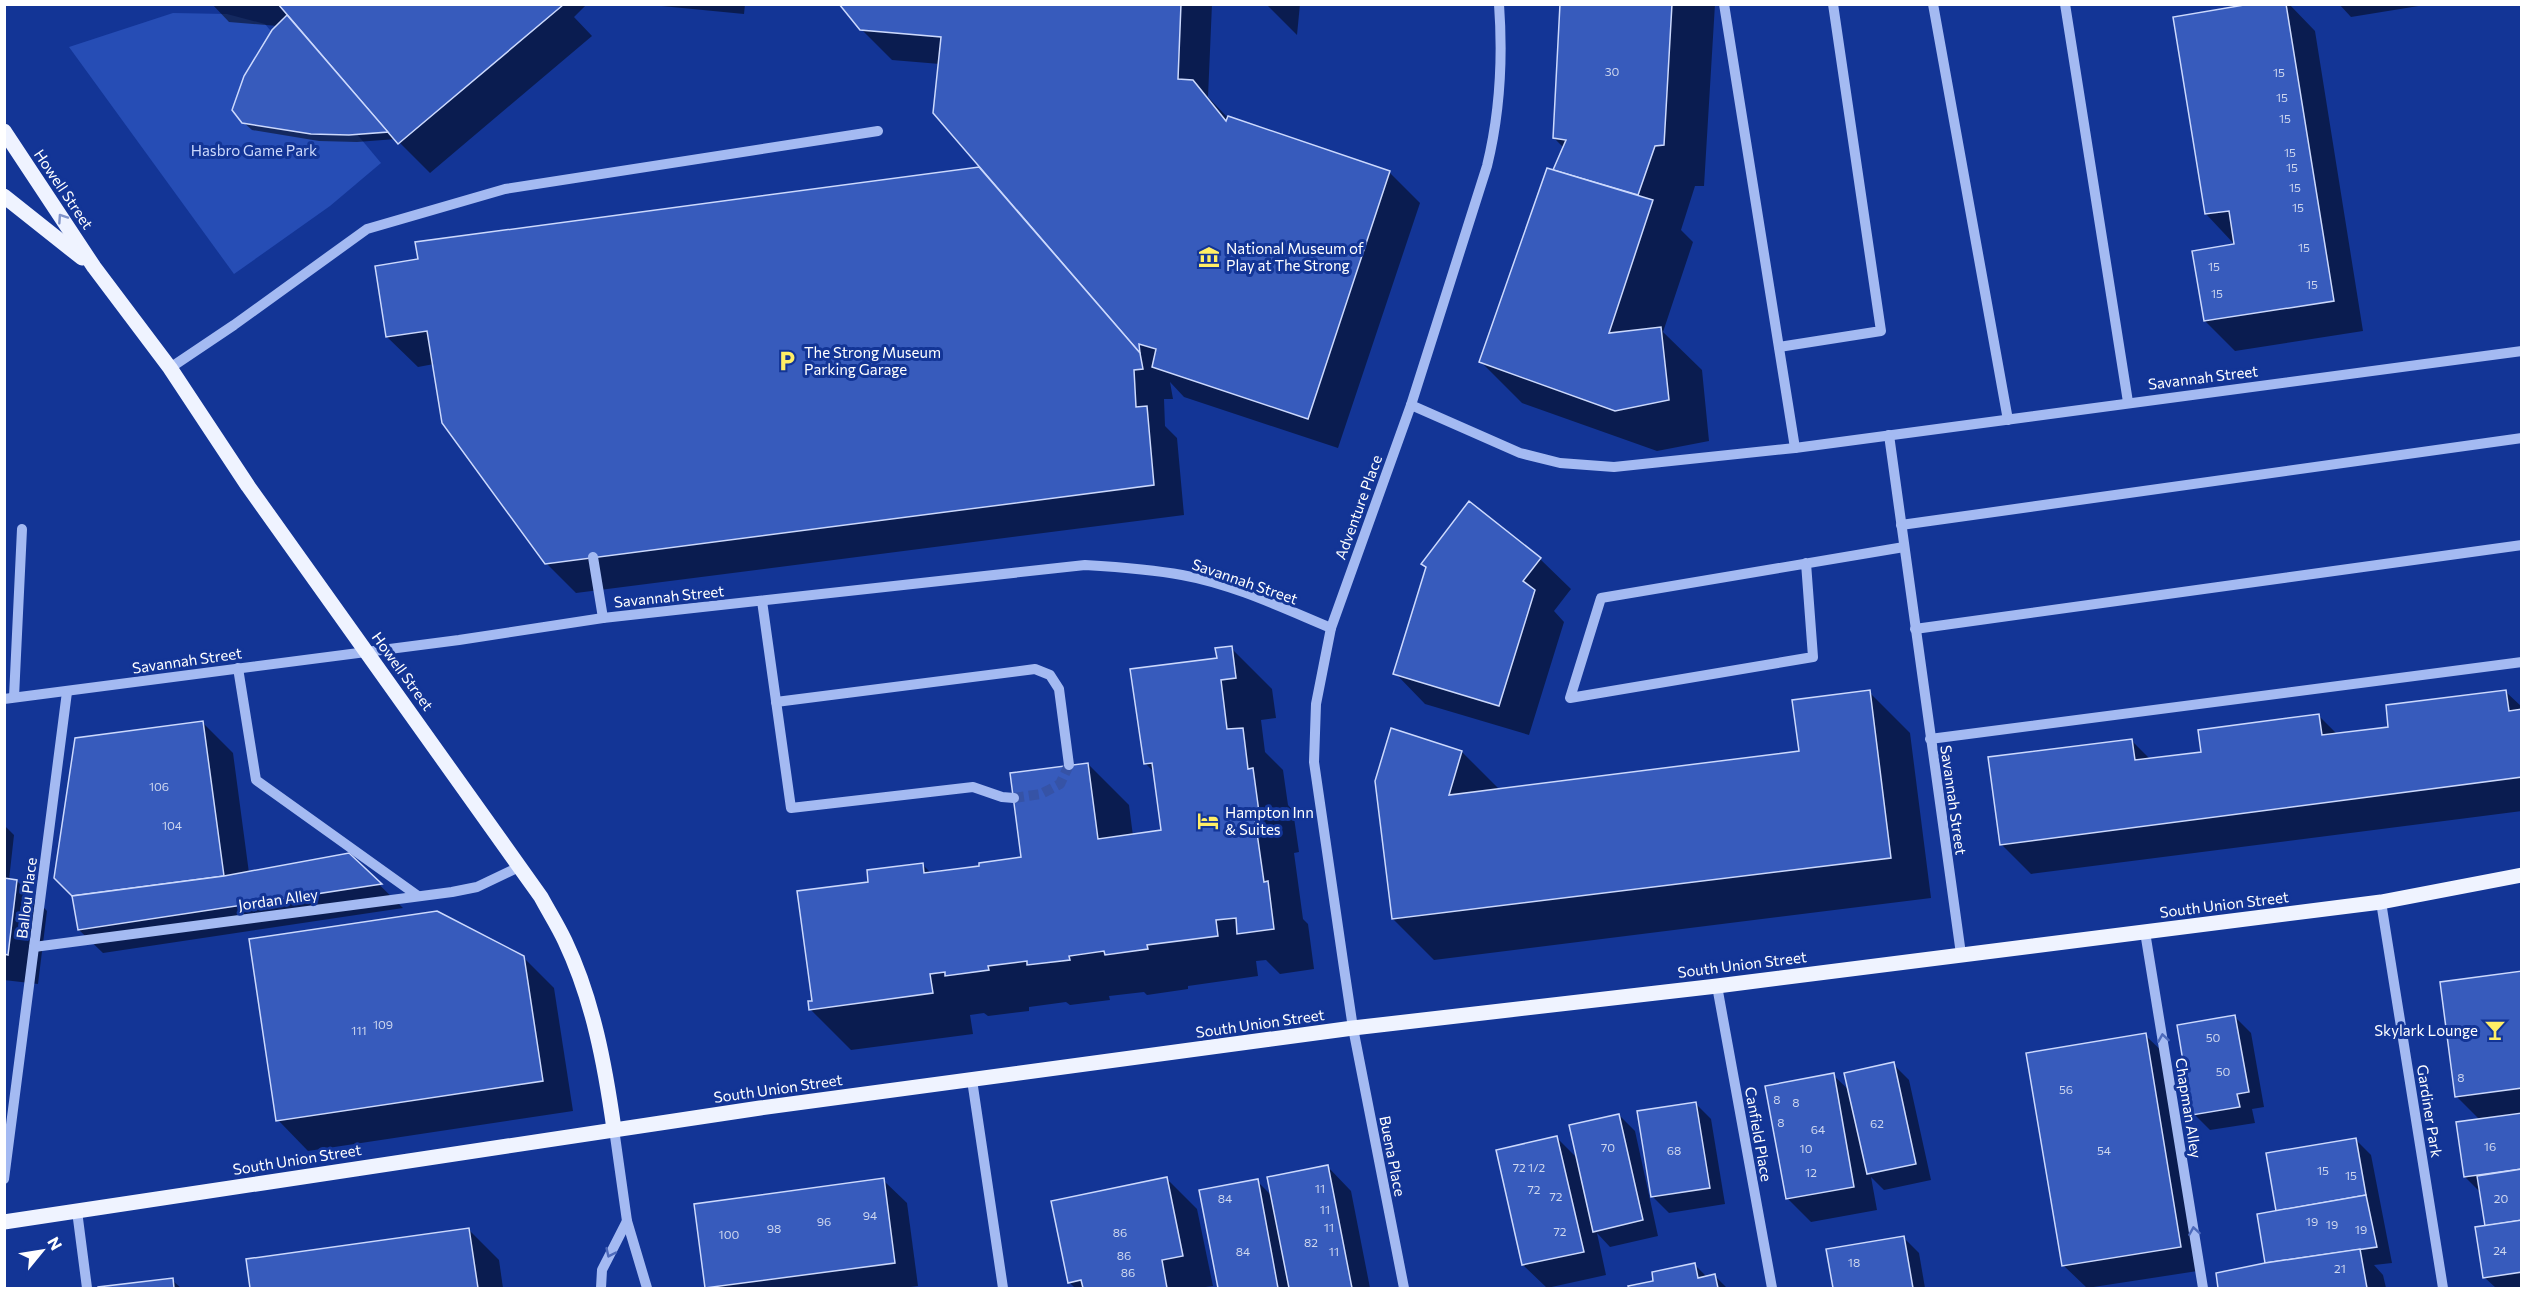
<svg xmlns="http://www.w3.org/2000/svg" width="2526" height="1293" viewBox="0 0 2526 1293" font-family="Commissioner,sans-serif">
<rect width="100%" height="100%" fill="#133596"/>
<polygon fill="#264db5" points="173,13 227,14 265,24 381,163 330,206 234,274 69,47"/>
<g fill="#0007">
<polygon points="212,4 587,4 574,17 592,36 430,173 396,139 357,142 319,141 252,130 243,122 278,26 229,22"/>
<polygon points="641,4 745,4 744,14"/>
<polygon points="841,4 1212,4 1208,97 1227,117 1389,172 1420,203 1338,448 1184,397 1170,382 1173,399 1164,399 1165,426 1177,438 1184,515 576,593 546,563 434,364 418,367 387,337 419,261 417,244 982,168 940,64 892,60 861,29"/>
<polygon points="1267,4 1300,4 1297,35 1268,6"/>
<polygon points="1562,4 1715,4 1704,186 1695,186 1681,230 1693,242 1663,332 1702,370 1709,441 1657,451 1522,403 1481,362 1564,148 1554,138"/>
<polygon points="2260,4 2289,4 2315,31 2363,331 2235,351 2205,321 2236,246 2206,214"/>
<polygon points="2339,4 2431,4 2351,17"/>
<polygon points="1540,559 1571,589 1554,611 1564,622 1529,735 1425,704 1395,673"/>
<polygon points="1231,648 1272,689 1276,718 1261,720 1265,752 1283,770 1288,805 1293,811 1299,852 1294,853 1303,919 1308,924 1314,969 1280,974 1266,960 1256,961 1258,976 1188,986 1188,989 1147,995 1144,992 1109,996 1110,1000 1070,1005 1066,1002 1029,1007 1029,1011 988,1016 984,1013 970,1015 973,1034 851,1050 810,1009 870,883 922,864 931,873 981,867 1023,858 1088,764 1129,805 1133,836 1163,832 1155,773 1145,763 1218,659"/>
<polygon points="1869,692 1910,733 1931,898 1434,960 1393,919 1462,752 1500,790 1801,752"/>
<polygon points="2506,692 2522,707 2522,811 2031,874 2001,844 2131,740 2151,760 2202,753 2319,716 2338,735 2390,728"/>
<polygon points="203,723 233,753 249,873 349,855 403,908 103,953 79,930"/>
<polygon points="4,825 14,835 9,880 17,881 47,911 38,984 4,980"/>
<polygon points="523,957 554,988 573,1111 308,1151 278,1120"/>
<polygon points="2522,973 2522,1288 2496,1288 2484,1277 2487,1228 2481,1193 2465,1177 2480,1120 2456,1096"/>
<polygon points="2235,1017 2251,1033 2264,1107 2252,1109 2255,1123 2210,1130 2194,1114"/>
<polygon points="2145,1035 2169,1058 2204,1270 2087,1288 2063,1265"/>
<polygon points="1893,1064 1909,1080 1931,1180 1884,1190 1871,1177 1877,1210 1811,1222 1787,1198 1833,1075 1850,1091"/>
<polygon points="1695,1103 1711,1119 1725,1204 1669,1213 1653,1197"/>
<polygon points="1619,1115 1635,1131 1658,1236 1610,1247 1597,1233 1606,1275 1547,1288 1523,1265 1557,1138 1578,1159"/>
<polygon points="2355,1139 2371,1155 2392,1263 2374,1265 2383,1275 2386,1288 2220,1288 2217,1275 2265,1265 2278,1212"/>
<polygon points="1328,1167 1351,1191 1370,1288 1220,1288 1201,1191 1257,1181 1273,1197"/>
<polygon points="1167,1179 1197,1209 1213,1286 1198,1288 1075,1288 1069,1282"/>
<polygon points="883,1180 907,1203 918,1286 903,1288 707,1288 695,1205"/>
<polygon points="469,1230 499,1260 503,1288 251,1288 247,1260"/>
<polygon points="1903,1237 1919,1253 1925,1288 1835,1288 1828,1250"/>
<polygon points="1695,1265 1707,1277 1715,1276 1727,1288 1630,1288 1655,1282"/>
<polygon points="172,1280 181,1288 100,1288"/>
</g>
<g fill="#375bbc" stroke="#ccd9fd" stroke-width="1.5">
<polygon points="278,4 563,4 563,5 398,144"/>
<polygon points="839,4 1181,4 1178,79 1193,80 1226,121 1228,116 1390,171 1308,419 1152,367 1156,349 1139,344 1140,353 933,113 941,37 860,30"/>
<polygon points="1560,4 1672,4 1664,145 1655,146 1638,195 1553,170 1566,140 1553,138"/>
<polygon points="2250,4 2286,4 2334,301 2204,321 2192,251 2234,244 2229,211 2205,214 2173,17"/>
<polygon points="287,15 388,132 349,135 311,134 242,123 232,110 244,76 272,30"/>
<polygon points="979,167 1140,353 1143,369 1134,370 1136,407 1147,406 1154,485 545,564 442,423 427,331 386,337 375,266 418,259 415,242"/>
<polygon points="1547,168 1653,200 1609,333 1661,327 1669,400 1615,411 1479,362"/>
<polygon points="1469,501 1541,558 1523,581 1535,590 1499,706 1393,674 1426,567 1421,564"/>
<polygon points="1232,646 1236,678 1221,680 1227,729 1243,728 1248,769 1253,768 1259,812 1254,812 1264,882 1268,881 1274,929 1237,934 1236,918 1216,920 1218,936 1147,945 1148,949 1105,955 1104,951 1069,956 1070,960 1027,965 1027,961 988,966 989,970 945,976 945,972 930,974 933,993 809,1010 808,1001 812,1001 797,891 868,882 867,870 923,863 924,873 979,866 979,863 1021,857 1010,773 1088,763 1098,839 1161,830 1152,763 1144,764 1130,669 1217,658 1215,648"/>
<polygon points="1870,690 1891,858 1392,919 1375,781 1391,728 1462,751 1449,795 1799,751 1792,700"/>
<polygon points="2506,690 2509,711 2522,709 2522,777 2000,845 1988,757 2132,739 2135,760 2201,752 2198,730 2319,714 2322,735 2388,727 2386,705"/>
<polygon points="203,721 224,876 72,896 54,878 75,738"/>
<polygon points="349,853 382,884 78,930 72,896 224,876"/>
<polygon points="4,878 17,880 8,955 4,954"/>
<polygon points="437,911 524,956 543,1081 276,1121 249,939"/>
<polygon points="2522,971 2522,1088 2455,1097 2440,982"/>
<polygon points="2235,1015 2249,1092 2237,1094 2240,1107 2192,1115 2177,1025"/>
<polygon points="2146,1033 2181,1247 2062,1266 2026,1053"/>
<polygon points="1894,1062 1916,1164 1867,1174 1844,1073"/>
<polygon points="1834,1073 1854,1187 1786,1199 1765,1086"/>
<polygon points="1696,1102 1710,1188 1651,1197 1637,1111"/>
<polygon points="2522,1113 2522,1169 2464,1177 2456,1122"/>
<polygon points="1619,1114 1643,1220 1593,1232 1569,1125"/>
<polygon points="1557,1136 1584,1252 1522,1265 1496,1150"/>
<polygon points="2356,1138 2366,1195 2276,1211 2266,1153"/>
<polygon points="1328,1165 1352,1288 1289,1288 1267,1177"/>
<polygon points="2522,1169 2522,1220 2485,1226 2477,1176"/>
<polygon points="1167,1177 1183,1256 1162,1260 1167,1288 1083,1288 1081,1280 1068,1283 1051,1201"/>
<polygon points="884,1178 895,1263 705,1288 694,1204"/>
<polygon points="1258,1179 1278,1288 1218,1288 1199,1190"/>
<polygon points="2366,1195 2377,1247 2265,1263 2257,1214"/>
<polygon points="2522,1220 2522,1272 2483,1278 2475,1227"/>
<polygon points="469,1228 478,1288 250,1288 246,1259"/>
<polygon points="1904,1236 1913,1288 1833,1288 1826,1249"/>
<polygon points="2360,1249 2367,1288 2218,1288 2216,1273 2265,1263"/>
<polygon points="1695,1263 1698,1278 1715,1274 1718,1288 1629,1288 1628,1286 1653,1281 1652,1272"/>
<polygon points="173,1278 174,1288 98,1288 98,1287"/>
</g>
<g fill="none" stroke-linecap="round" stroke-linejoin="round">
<polyline stroke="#3653a6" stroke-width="10" stroke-dasharray="10 5" stroke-linecap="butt" points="1014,798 1041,794 1060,784 1069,765"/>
<g stroke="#a4baf2" stroke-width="10">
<polyline points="1724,4 1795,448"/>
<polyline points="1933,4 2008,420"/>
<polyline points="2065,4 2128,402"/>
<polyline points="1779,347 1881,331 1833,4"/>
<polyline points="170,368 234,325 367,229 505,189 878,131"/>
<polyline points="1411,405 1520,453 1560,463 1614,467 1795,448 2522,351"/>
<polyline points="1889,435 1961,954"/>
<polyline points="1901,525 2522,438"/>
<polyline points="593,557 603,618"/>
<polyline points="1806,563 1813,657 1570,698 1601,598 1904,547"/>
<polyline points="762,601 791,808 973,787 1002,797 1014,798"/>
<polyline points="1915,629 2522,545"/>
<polyline points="238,668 256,780 418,896"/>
<polyline points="14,697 22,529"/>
<path d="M4,699l455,-59 144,-22 482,-53c33,2 65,4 97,10 51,9 101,33 149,53"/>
<polyline points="776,702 1035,669 1050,675 1059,689 1069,765"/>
<polyline points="1930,739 2522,662"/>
<polyline points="2381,902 2443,1288"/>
<polyline points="2145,932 2203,1288"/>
<polyline points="34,947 452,892 477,887 521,866"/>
<polyline points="1717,986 1772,1288"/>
<polyline points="972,1080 1003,1288"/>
<polyline points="614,1129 627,1221 647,1288"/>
<polyline points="4,1179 67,692"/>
<polyline points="77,1211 87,1288"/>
<polyline points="601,1288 602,1270 627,1221"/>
<path d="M1404,1288l-51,-260 -9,-60 -30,-206 2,-58 15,-76 80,-223 76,-239c13,-53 16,-107 12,-162"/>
</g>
<g stroke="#eff3ff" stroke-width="15">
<path d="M4,131l90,136 76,101 78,118 293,411c8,15 17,29 24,44 28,59 40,124 49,188"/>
<polyline points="4,196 82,258"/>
<polyline points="4,1222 760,1108 1353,1028 1717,986 2381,902 2522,875"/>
</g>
</g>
<defs><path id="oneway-chevron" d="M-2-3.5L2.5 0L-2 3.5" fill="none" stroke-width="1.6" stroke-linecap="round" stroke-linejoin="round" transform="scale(1.5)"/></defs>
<use stroke="#8194ca" href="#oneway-chevron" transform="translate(62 218) rotate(-124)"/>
<g stroke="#4d6abb">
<use href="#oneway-chevron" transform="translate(2163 1038) rotate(-99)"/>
<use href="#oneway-chevron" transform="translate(2194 1231) rotate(-99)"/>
<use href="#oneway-chevron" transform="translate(610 1253) rotate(115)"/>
</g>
<defs>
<symbol id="museum-bare" viewBox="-9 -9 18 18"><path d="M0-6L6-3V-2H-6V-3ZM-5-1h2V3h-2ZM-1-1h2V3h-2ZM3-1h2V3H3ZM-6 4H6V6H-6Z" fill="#ffee65" stroke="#133596" stroke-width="2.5" paint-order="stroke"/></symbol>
<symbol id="parking-bare" viewBox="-9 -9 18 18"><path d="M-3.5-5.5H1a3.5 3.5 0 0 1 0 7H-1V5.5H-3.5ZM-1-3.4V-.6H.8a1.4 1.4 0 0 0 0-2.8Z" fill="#ffee65" stroke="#133596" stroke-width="2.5" paint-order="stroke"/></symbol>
<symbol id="hotel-bare" viewBox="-9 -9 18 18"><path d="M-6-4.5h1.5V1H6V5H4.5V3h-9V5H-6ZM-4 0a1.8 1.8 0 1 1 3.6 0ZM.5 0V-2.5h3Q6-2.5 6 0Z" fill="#ffee65" stroke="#133596" stroke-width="2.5" paint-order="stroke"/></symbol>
<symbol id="bar-bare" viewBox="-9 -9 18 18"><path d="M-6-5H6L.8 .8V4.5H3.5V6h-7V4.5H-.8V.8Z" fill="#ffee65" stroke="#133596" stroke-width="2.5" paint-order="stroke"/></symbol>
</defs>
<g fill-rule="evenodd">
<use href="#museum-bare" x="1194" y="242" width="30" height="30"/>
<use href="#parking-bare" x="772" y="346" width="30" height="30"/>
<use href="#hotel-bare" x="1193" y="806" width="30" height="30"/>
<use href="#bar-bare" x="2480" y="1015" width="30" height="30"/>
</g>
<g text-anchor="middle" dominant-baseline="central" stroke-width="6" stroke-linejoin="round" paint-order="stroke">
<g font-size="12" fill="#cdd6ee">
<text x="1612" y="71">30</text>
<text x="2279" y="72">15</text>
<text x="2282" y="97">15</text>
<text x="2285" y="118">15</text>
<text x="2290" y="152">15</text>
<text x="2292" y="167">15</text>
<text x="2295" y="187">15</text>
<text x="2298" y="207">15</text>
<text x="2304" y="247">15</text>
<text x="2214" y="266">15</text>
<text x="2312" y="284">15</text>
<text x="2217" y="293">15</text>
<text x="159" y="786">106</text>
<text x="172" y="825">104</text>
<text x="383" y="1024">109</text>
<text x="359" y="1030">111</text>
<text x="2213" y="1037">50</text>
<text x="2223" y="1071">50</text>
<text x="2461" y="1077">8</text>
<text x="2066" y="1089">56</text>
<text x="1777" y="1099">8</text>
<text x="1796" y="1102">8</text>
<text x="1781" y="1122">8</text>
<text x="1877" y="1123">62</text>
<text x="1818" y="1129">64</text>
<text x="2490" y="1146">16</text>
<text x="1608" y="1147">70</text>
<text x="1806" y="1148">10</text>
<text x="1674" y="1150">68</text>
<text x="2104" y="1150">54</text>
<text x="1529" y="1167">72 1/2</text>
<text x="2323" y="1170">15</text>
<text x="1811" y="1172">12</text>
<text x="2351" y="1175">15</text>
<text x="1320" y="1188">11</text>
<text x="1534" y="1189">72</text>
<text x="1556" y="1196">72</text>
<text x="1225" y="1198">84</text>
<text x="2501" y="1198">20</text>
<text x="1325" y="1209">11</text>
<text x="870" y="1215">94</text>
<text x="824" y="1221">96</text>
<text x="2312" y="1221">19</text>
<text x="2332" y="1224">19</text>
<text x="1329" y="1227">11</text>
<text x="774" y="1228">98</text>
<text x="2361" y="1229">19</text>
<text x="1560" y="1231">72</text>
<text x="1120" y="1232">86</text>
<text x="729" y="1234">100</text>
<text x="1311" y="1242">82</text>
<text x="2500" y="1250">24</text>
<text x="1243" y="1251">84</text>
<text x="1334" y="1251">11</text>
<text x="1124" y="1255">86</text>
<text x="1854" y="1262">18</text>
<text x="2340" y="1268">21</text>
<text x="1128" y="1272">86</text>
</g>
<g font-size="15" fill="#ccd9fd" stroke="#133596">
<text x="254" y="150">Hasbro Game Park</text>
</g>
<g font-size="15" fill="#fff" stroke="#133596">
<text transform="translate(64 189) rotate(56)">Howell Street</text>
<text transform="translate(2203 377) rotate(-7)">Savannah Street</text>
<text transform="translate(1358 507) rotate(-70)">Adventure Place</text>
<text transform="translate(1245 581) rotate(19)">Savannah Street</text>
<text transform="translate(669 596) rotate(-6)">Savannah Street</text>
<text transform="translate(187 660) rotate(-8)">Savannah Street</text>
<text transform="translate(403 671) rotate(54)">Howell Street</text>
<text transform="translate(1954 800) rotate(82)">Savannah Street</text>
<text transform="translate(26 898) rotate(-83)">Ballou Place</text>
<text transform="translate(278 899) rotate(-8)">Jordan Alley</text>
<text transform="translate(2224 904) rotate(-7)">South Union Street</text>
<text transform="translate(1742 964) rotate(-7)">South Union Street</text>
<text transform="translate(1260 1023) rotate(-8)">South Union Street</text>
<text transform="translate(778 1088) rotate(-8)">South Union Street</text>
<text transform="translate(2189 1108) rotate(81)">Chapman Alley</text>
<text transform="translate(2430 1111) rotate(81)">Gardiner Park</text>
<text transform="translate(1759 1134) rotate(80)">Canfield Place</text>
<text transform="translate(1393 1156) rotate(79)">Buena Place</text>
<text transform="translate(297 1159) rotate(-9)">South Union Street</text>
</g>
<g font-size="15" fill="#fff" stroke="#133596" text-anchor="start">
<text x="1226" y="248">National Museum of<tspan x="1226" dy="17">Play at The Strong</tspan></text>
<text x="804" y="352">The Strong Museum<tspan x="804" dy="17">Parking Garage</tspan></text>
<text x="1225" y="812">Hampton Inn<tspan x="1225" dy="17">&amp; Suites</tspan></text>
<text x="2478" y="1030" text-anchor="end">Skylark Lounge</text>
</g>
</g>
<rect width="2526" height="1293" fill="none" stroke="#ffffff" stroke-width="12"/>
<g transform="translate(42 1251) rotate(60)" stroke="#133596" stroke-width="4.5" paint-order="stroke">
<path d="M0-4.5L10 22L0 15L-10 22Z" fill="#ffffff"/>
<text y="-9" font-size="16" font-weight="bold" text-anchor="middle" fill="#ffffff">N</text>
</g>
</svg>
